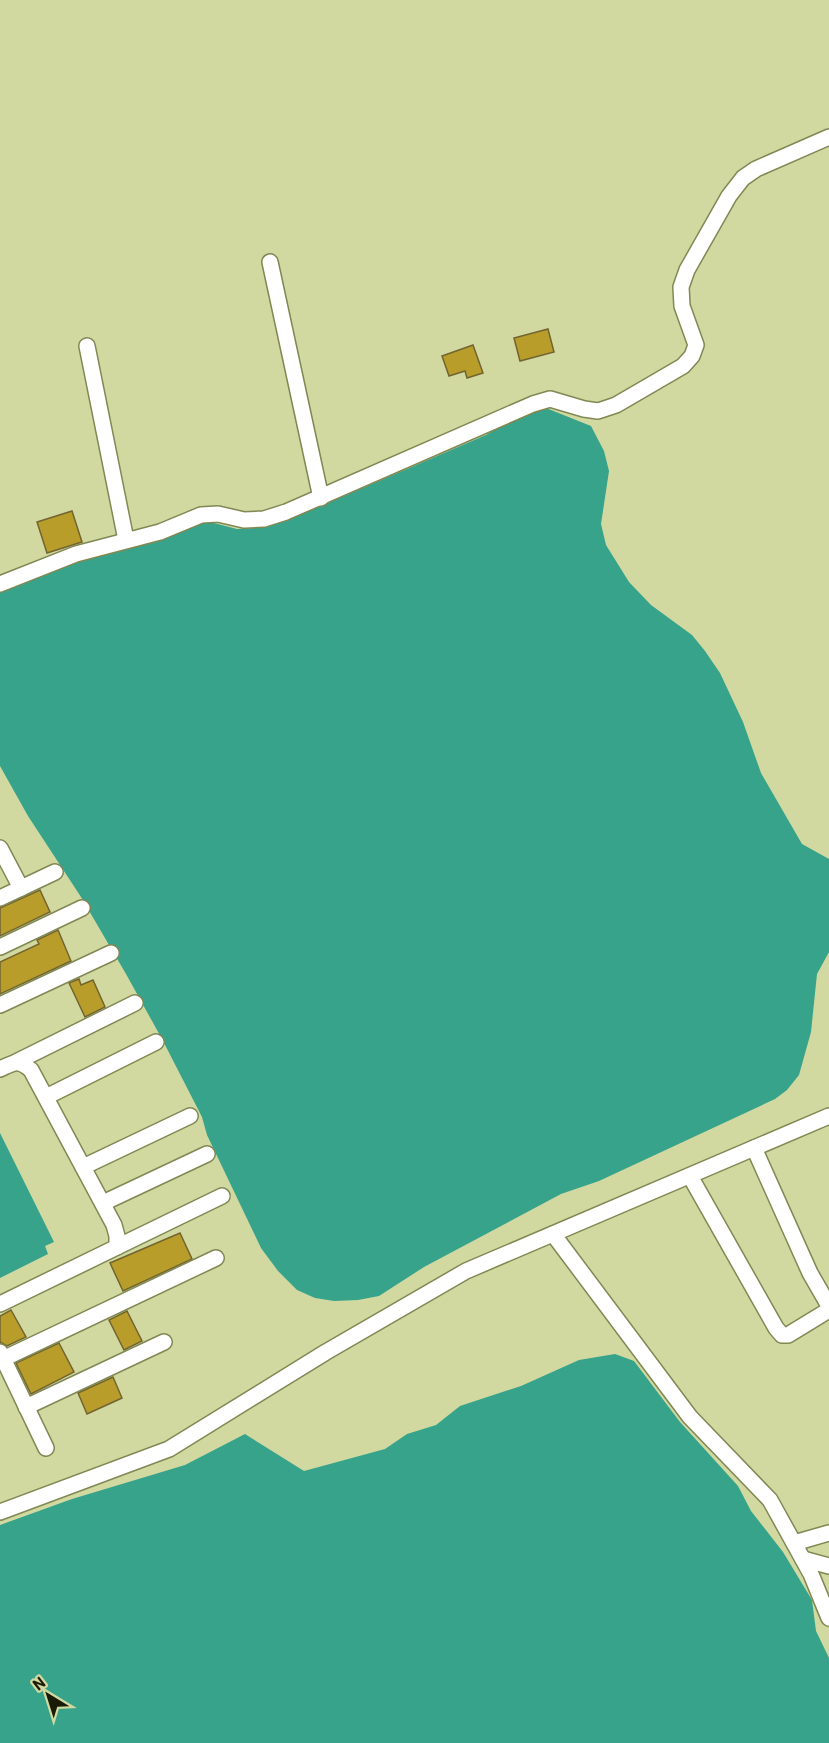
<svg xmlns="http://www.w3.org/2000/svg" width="829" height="1743" viewBox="0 0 829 1743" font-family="Barlow,sans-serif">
<rect width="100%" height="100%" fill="#d1d9a1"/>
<g fill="#37a38a">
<polygon points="546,408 591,426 604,451 609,471 601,524 606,545 629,582 651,605 692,635 705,651 720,673 743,722 761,773 802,844 829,859 829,952 817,974 811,1032 799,1075 787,1090 775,1099 599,1181 561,1194 424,1267 379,1296 358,1300 334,1301 315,1298 297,1290 278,1271 261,1248 207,1135 202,1117 162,1039 126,974 81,897 28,816 0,766 0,590 63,565 194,523 210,522 237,529 255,528 330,502 486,435 529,410"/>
<polygon points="0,1133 54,1242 45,1246 48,1254 0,1278"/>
<polygon points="615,1354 634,1361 680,1422 738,1486 751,1511 783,1552 812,1600 816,1631 829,1658 829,1743 0,1743 0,1525 72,1499 185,1465 245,1434 304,1471 385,1449 407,1434 436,1425 460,1406 521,1386 579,1360"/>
</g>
<g fill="#b99d2b" stroke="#72642f" stroke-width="1.5">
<polygon points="548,329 554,352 520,361 514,338"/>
<polygon points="473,345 483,373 467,378 465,371 449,376 442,356"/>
<polygon points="72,511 82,542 47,553 37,522"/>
<polygon points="40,890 50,912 0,936 0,908"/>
<polygon points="58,930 71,961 0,994 0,962 39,944 37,940"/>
<polygon points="79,979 81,985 93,980 105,1007 85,1017 69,983"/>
<polygon points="180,1233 192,1259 123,1291 110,1263"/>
<polygon points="11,1310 26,1337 7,1346 0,1342 0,1316"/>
<polygon points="127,1311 142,1341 124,1350 109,1320"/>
<polygon points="59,1343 74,1372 31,1394 16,1363"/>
<polygon points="113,1377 122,1398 87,1414 78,1393"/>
</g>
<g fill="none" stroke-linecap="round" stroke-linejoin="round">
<defs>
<g id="minor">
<polyline points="270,262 321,498"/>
<polyline points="87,346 126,540"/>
<polyline points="0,584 76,554 160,532 201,515 218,514 244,520 264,519 286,512 533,404 550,399 584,409 598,411 616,405 683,366 692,356 696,345 682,306 681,287 687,270 729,196 743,178 756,169 829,137"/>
<polyline points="0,848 21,888"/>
<polyline points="0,898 55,872"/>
<polyline points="0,947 82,908"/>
<polyline points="0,1005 111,953"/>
<polyline points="16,1062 135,1003"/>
<path d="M0,1069c15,-7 18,-10 31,1l83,155 3,11v11l-117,57"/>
<polyline points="46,1097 156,1042"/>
<polyline points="754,1148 810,1273 829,1306"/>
<polyline points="83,1167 190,1116"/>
<polyline points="690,1176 776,1328 782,1335 788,1335 829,1310"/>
<polyline points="103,1203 207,1154"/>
<polyline points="553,1234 690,1417 770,1500 811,1574 829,1618"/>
<polyline points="117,1247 222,1196"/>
<polyline points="0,1352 46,1448"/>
<polyline points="3,1359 216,1258"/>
<polyline points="26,1407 164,1342"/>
<polyline points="0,1512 169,1449 326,1352 466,1271 829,1116"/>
<polyline points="794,1543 829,1533"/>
<polyline points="803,1559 829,1566"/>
</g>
</defs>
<use href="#minor" stroke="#818853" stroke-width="18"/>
<use href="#minor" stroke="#fff" stroke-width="15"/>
</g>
<g transform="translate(48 1695) rotate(322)" stroke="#d1d9a1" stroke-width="4.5" paint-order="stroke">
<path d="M0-4.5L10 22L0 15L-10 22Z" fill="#191b06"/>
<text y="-9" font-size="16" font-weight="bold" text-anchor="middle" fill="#191b06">N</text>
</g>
</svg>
